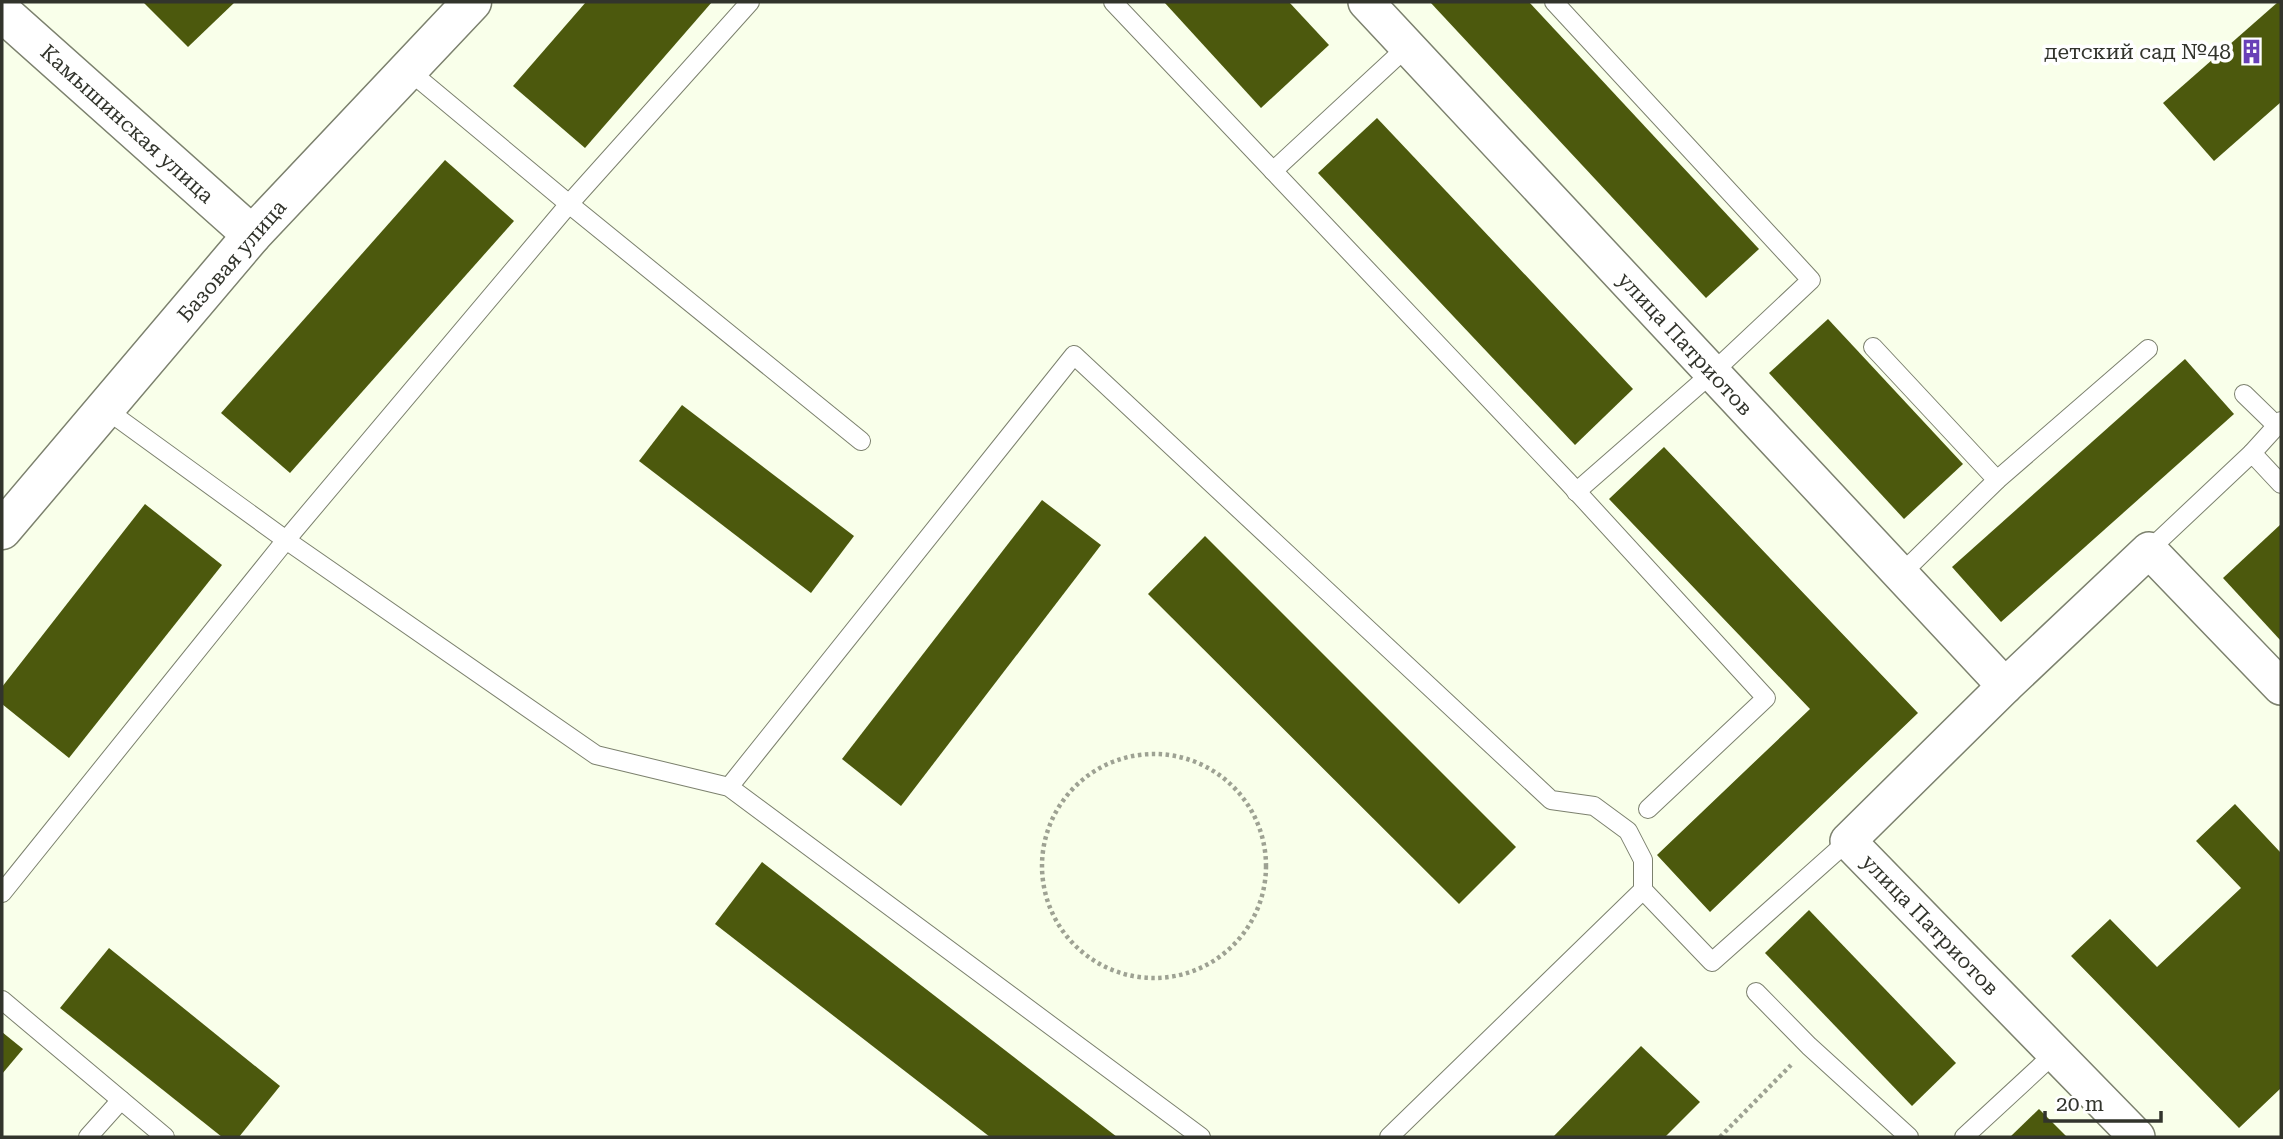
<svg xmlns="http://www.w3.org/2000/svg" width="2283" height="1139" viewBox="0 0 2283 1139" font-family="'Roboto Serif',serif">
<rect width="100%" height="100%" fill="#f9ffea"/>
<g fill="#4c590d">
<polygon points="143,2 235,2 188,47"/>
<polygon points="586,2 712,2 585,148 513,86"/>
<polygon points="1164,2 1289,2 1329,45 1261,108"/>
<polygon points="1430,2 1529,2 1759,249 1706,298"/>
<polygon points="2278,2 2281,2 2281,102 2214,161 2163,103"/>
<polygon points="1377,118 1633,389 1575,445 1318,173"/>
<polygon points="445,160 514,221 290,473 221,413"/>
<polygon points="1828,319 1963,464 1904,519 1769,373"/>
<polygon points="2185,359 2234,414 2001,622 1952,567"/>
<polygon points="682,405 854,536 811,593 639,461"/>
<polygon points="1664,447 1918,713 1710,912 1657,855 1810,709 1609,499"/>
<polygon points="1042,500 1101,545 901,806 842,759"/>
<polygon points="145,504 222,565 69,758 2,704 2,687"/>
<polygon points="2281,524 2281,641 2223,578"/>
<polygon points="1205,536 1516,847 1459,904 1148,594"/>
<polygon points="2235,804 2281,853 2281,1088 2239,1128 2071,956 2110,919 2157,967 2241,888 2196,841"/>
<polygon points="762,862 1117,1137 990,1137 715,924"/>
<polygon points="1809,910 1956,1063 1912,1106 1765,953"/>
<polygon points="109,948 280,1086 239,1137 222,1137 60,1008"/>
<polygon points="2,1032 23,1049 2,1074"/>
<polygon points="1641,1046 1700,1102 1665,1137 1553,1137"/>
<polygon points="2039,1109 2067,1137 2010,1137"/>
</g>
<g fill="none" stroke-linecap="round" stroke-linejoin="round">
<defs>
<g id="lane">
<polyline points="1113,2 1568,482 1766,698 1648,809"/>
<polyline points="1554,2 1811,280 1712,373 1576,492"/>
<polyline points="407,69 569,204 861,441"/>
<polyline points="1273,171 1408,46"/>
<polyline points="1873,347 1997,480 2148,349"/>
<polyline points="2244,394 2277,426"/>
<polyline points="104,408 286,540 596,755 729,787 1201,1137"/>
<polyline points="2252,453 2281,421"/>
<polyline points="2149,550 2252,453 2281,484"/>
<polyline points="1900,575 1997,480"/>
<polyline points="729,787 1074,355 1551,800 1594,806 1628,831 1643,860 1643,890 1712,962 1848,841"/>
<polyline points="2,893 286,540 569,204 750,2"/>
<polyline points="1756,992 1809,1046 1909,1137"/>
<polyline points="2,1000 165,1137"/>
<polyline points="88,1137 121,1100"/>
<polyline points="1389,1137 1643,890"/>
<polyline points="1964,1137 2055,1053"/>
</g>
<g id="street">
<polyline points="1366,2 2005,686"/>
<polyline points="2137,1137 1848,841 2005,686 2149,550 2281,687"/>
</g>
<g id="secondary">
<polyline points="2,12 252,235"/>
<polyline points="2,530 252,235 472,2"/>
</g>
</defs>
<use href="#lane" stroke="#7c816e" stroke-width="20"/>
<use href="#street" stroke="#7c816e" stroke-width="38"/>
<use href="#secondary" stroke="#7c816e" stroke-width="41"/>
<g stroke="#9ea293" stroke-width="4.5" stroke-dasharray="3.5 3.5" stroke-linecap="butt">
<circle cx="1154" cy="866" r="112"/>
<polyline points="1720,1137 1791,1065"/>
</g>
<use href="#lane" stroke="#fff" stroke-width="18"/>
<use href="#street" stroke="#fff" stroke-width="35"/>
<use href="#secondary" stroke="#fff" stroke-width="38"/>
</g>
<defs>
<symbol id="building-bare" viewBox="-9 -9 18 18"><path d="M-4-6H4V6H1V3H-1V6H-4ZM-2.5-4.3h1.7v1.8h-1.7ZM.8-4.3h1.7v1.8H.8ZM-2.5-1h1.7V.8h-1.7ZM.8-1h1.7V.8H.8Z" fill="#683fb7" stroke="#fff" stroke-width="2.5" paint-order="stroke"/></symbol>
</defs>
<g fill-rule="evenodd">
<use href="#building-bare" x="2234" y="34" width="35" height="35"/>
</g>
<g text-anchor="middle" dominant-baseline="central" stroke-width="7" stroke-linejoin="round" paint-order="stroke">
<g font-size="21" fill="#32342c" stroke="#fff" text-anchor="end">
<text x="2231" y="52">детский сад №48</text>
</g>
<g font-size="21" fill="#32342c" stroke="#fff">
<text transform="translate(127 124) rotate(42)">Камышинская улица</text>
<text transform="translate(232 261) rotate(-49)">Базовая улица</text>
<text transform="translate(1685 344) rotate(47)">улица Патриотов</text>
<text transform="translate(1930 925) rotate(46)">улица Патриотов</text>
</g>
</g>
<rect width="2283" height="1139" fill="none" stroke="#32342c" stroke-width="7"/>
<path d="M2045 1111v10h116v-10" fill="none" stroke="#32342c" stroke-width="3.5"/>
<text x="2056" y="1111" font-size="21" fill="#32342c" stroke="#ffffff" stroke-width="5" paint-order="stroke">20 m</text>
</svg>
